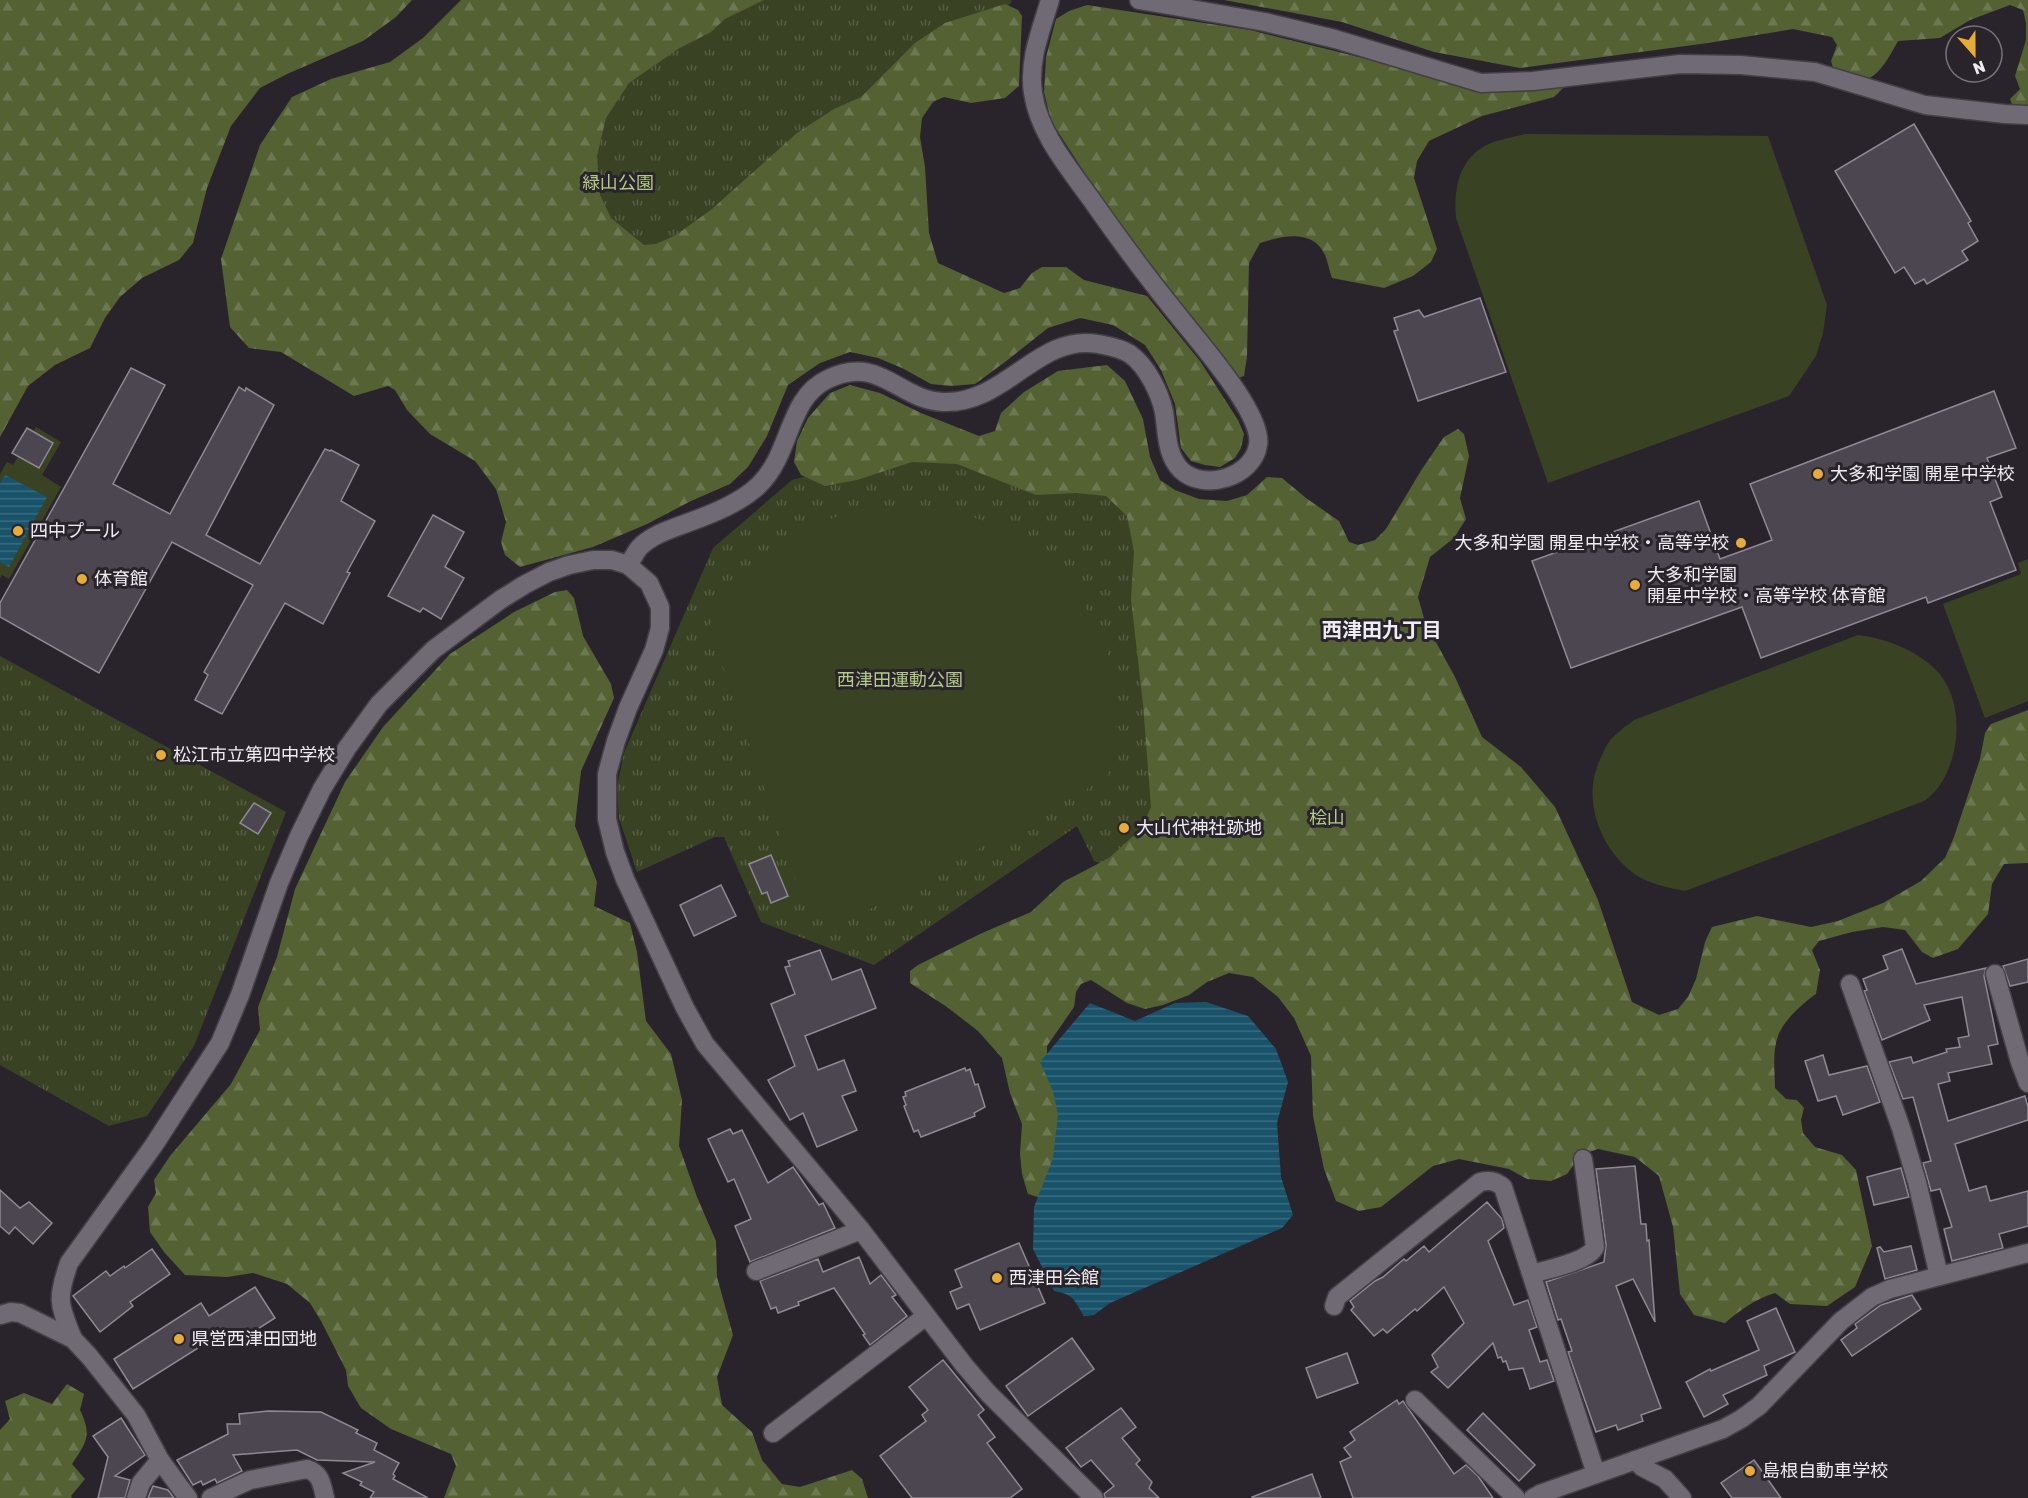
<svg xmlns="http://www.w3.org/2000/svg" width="2028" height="1498" viewBox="0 0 2028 1498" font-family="Rubik,'Noto Sans JP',sans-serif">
<defs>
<pattern id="grass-tufts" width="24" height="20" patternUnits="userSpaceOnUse" patternTransform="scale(1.5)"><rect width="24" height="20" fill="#394324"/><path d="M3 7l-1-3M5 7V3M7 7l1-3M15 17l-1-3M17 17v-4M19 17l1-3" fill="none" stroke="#565e44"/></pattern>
<pattern id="forest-firs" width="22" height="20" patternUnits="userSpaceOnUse" patternTransform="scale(1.5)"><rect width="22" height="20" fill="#536133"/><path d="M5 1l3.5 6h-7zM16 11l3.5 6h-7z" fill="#6c7851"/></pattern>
<pattern id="water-rules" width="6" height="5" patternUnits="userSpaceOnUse" patternTransform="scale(1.5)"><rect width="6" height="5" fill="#18536a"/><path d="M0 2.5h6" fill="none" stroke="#3a6c80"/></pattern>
</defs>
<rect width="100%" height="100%" fill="#29242c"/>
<g fill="url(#grass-tufts)">
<polygon points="730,0 1012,0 1008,7 633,289 519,136"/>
<polygon points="960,449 1137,505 1161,806 1117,869 1094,861 1077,826 874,965 761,922 724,837 715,837 637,872 619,818 617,787 624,753 713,548 792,480 894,453"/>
<polygon points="0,656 286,812 194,1046 147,1116 109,1126 0,1065"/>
</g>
<g fill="url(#forest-firs)">
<polygon points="0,0 412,0 396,17 363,41 287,74 260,88 231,126 207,188 193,243 179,260 142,278 120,297 105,318 90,348 55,365 28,386 0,437"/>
<polygon points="461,0 764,0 725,19 711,32 678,49 629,83 606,118 597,156 600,195 611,218 644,245 656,244 676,235 712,209 797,133 834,109 861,97 915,43 945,23 1005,4 1018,10 1022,16 1019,86 1005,98 971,103 944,97 933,102 922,118 920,137 925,167 929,233 938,263 1004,293 1020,288 1032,273 1042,267 1066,267 1084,280 1147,296 1200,361 1238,420 1244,434 1241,448 1235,458 1220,467 1205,465 1191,461 1181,448 1175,404 1161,370 1145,345 1113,325 1080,318 1048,328 1005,362 975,384 951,386 931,384 902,368 878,358 850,352 820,363 788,385 767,436 748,467 730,484 691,501 647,524 593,547 520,567 505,555 501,542 506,522 496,489 475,461 430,434 407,410 395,390 388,386 354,396 281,352 249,348 230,327 221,259 260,145 292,97 331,79 390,62 423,38"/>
<path d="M1224,0h804v110h-14l-4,-11 10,-10 -5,-13 11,-36v-17l-3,-13 -13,-5 -40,15 -30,18 -42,3c-8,14 -21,42 -40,39 -8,-1 -17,-6 -24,-9l-3,-10 6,-16 -5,-8 -39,-8 -85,14 -188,25 -86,-16 -92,-30z"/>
<path d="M1087,5l163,25 230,57 78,-5 5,6 -9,9 -72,19 -53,25 -12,20 -3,17 23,71 -6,13 -18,14 -29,12 -52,-10c-3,-8 -4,-16 -7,-23 -12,-27 -44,-19 -65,-12l-11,20 -2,94 -3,19 -6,2 -134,-175 -53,-82 -7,-29 2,-35 10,-38 13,-8z"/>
<path d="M1107,365l18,16 18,38 7,38 10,23 15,10 24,9 28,2 20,-6 20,-18 15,1 24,20 33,23 10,21 9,3 17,-5 11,-11 36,-60 22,-32 14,-8 6,5 5,22 -9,42 6,21 -12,19 -24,19 -12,40 7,25 30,55 27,60 39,30 34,40 43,93 34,102 27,13 19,-6 10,-12 8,-18 9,-37 7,-15 45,-11 54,11 27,-6 45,-18 38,-22 24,-23 9,-21 26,-78 5,-26 6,-9 37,-14v153l-24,1 -12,20 -4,30 -30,35 -25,9 -11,-6 -17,-22 -22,-3 -31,5 -33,9 -7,9 8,20 -4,24c-12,8 -33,27 -38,42 -6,16 -3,35 -3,52l11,11 11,1 7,8 -3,12 2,13 12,14 27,8 14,15 16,76 -17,41 -28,19 -37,-2 -15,-11c-20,6 -35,17 -50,30l-31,-8 -14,-21 -7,-67 -14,-51 -24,-19 -37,-8 -17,6 -14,19 -16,7 -24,-2 -18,-10 -50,-10 -26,7 -52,41 -22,4 -23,-10 -12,-32 -11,-53 -2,-60 -17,-38 -16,-21 -25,-20 -24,-4 -22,9 -18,13 -26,10 -18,4 -18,-6 -36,-23 -10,4 -5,8 -2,15 -27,39v16l15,48 -4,44 -17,44 -13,-4 -6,-20 -2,-20 2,-30 -12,-31 -8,-35 -24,-27 -31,-24 -37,-24v-12l8,-6 62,-31 51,-22 32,-30 46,-24 33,-30 9,-21 -8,-103 -12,-105 3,-48 -7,-35 -21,-20 -30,-3 -40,2 -79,-31 -45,-2 -55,18 -32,6 -24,-11 -7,-13 3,-21 11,-23 22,-25 20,-8 30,8 41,20 58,23 16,-5 6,-18 23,-21 34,-21z"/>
<polygon points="567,590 574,598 583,636 611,684 614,698 581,771 575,826 597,882 594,906 630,923 637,952 646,1021 671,1054 682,1100 679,1146 697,1197 716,1241 717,1277 733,1335 717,1377 722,1405 752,1432 762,1460 782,1484 800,1487 852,1470 862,1479 868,1498 444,1498 456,1466 451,1454 391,1429 361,1408 348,1386 346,1370 321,1321 310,1303 287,1284 253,1273 227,1277 185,1275 164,1252 150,1232 148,1207 156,1193 154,1180 170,1156 231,1084 260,1030 258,1007 277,957 295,889 345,782 383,727 450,654 514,612 555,592"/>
<path d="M67,1384l17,10 -4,16c12,25 7,32 -8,54l13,15 -14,17 1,2h-72v-68l10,-11 -5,-18 19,-8 28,11z"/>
</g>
<g fill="#394324">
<path d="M1525,134l243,2 59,169 -4,28 -7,23 -27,40 -241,87 -92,-265c-2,-25 1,-53 24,-69 12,-9 31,-11 45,-15z"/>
<polygon points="36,427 61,442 42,475 61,487 9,579 2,575 0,578 0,474 7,462 13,465"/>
<path d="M911,505c27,4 54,7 80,19 64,30 118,95 125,168 3,29 -1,57 -8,85l-242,134 -25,6 -32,-13 -11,-17 -89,-261c5,-9 9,-21 16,-29 24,-28 73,-67 108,-79 26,-8 52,-11 78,-13z"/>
<polygon points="2028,559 2028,701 1985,718 1943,604 2021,574 2018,563"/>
<path d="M1858,635c26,3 56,14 76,33 31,29 28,87 4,120 -4,5 -9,9 -14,13l-239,90c-15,-3 -30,-6 -44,-13 -31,-18 -52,-58 -48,-94 1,-12 8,-28 14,-39 6,-10 18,-18 27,-25z"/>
</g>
<g fill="url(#water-rules)">
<polygon points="5,475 47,497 9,567 0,562 0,484"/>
<path d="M1206,1002l42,14 28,33 12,33 -11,41 4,54 12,38 -11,13 -172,75 -16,12 -10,1c-11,-17 -9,-21 -30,-25l-21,-42 1,-42 19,-49 5,-43 -5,-24 -13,-29 50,-59 45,18 40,-18z"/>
</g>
<g fill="#4b464f" stroke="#8e8993" stroke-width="1.5">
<polygon points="1914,124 1971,221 1968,223 1978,241 1962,251 1968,260 1927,284 1924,279 1915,284 1904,267 1895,273 1835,171"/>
<polygon points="1480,298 1506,372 1418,401 1394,331 1398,330 1394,318 1419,310 1424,317"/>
<polygon points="131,368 165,385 113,484 170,514 239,387 245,391 246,388 274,405 206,535 260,564 325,449 330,451 331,450 359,465 341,501 375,521 347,572 350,573 323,624 285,603 222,714 195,700 208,675 204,672 253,585 172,542 99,673 0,617 0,603"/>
<polygon points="1994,391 2016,448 1987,458 2002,497 1990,502 2016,570 1928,603 1926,597 1761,658 1742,607 1571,668 1532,561 1699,501 1720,559 1772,540 1750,484"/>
<polygon points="27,428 53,443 39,468 12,453"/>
<polygon points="433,515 464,532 445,567 464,578 441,619 423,608 420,612 388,596"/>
<polygon points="254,803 271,813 258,834 240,823"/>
<polygon points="771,855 788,896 771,903 767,892 762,894 749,864"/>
<polygon points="721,885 736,916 694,936 680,905"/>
<polygon points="1902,949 1916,984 1986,968 1984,976 1998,1044 1988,1046 1992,1064 1948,1073 1950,1081 1938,1084 1948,1121 2025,1096 2028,1107 2028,1120 1955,1144 1969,1191 1986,1186 1990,1201 2028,1191 2028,1226 1999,1234 2003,1248 1952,1261 1944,1229 1952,1227 1940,1189 1931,1191 1923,1163 1931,1161 1913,1097 1903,1099 1889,1062 1911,1057 1913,1063 1947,1052 1946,1049 1960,1047 1958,1038 1969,1036 1962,997 1924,1005 1930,1020 1882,1040 1864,991 1867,990 1863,979 1888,969 1883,956"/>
<polygon points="820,950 832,980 861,969 876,1008 805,1036 818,1070 844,1060 856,1091 842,1096 857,1130 817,1147 803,1113 790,1120 768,1080 795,1066 771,1004 795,994 785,967 790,966 788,961"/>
<polygon points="2028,959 2028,982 2010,986 2003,966"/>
<polygon points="1823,1055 1829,1075 1867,1066 1880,1102 1843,1115 1836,1096 1818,1101 1805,1061"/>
<polygon points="965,1068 966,1071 970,1069 975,1085 978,1084 985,1107 974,1113 975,1116 921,1137 918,1130 914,1132 904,1106 906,1105 903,1097 906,1096 905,1092"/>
<polygon points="730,1129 733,1134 742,1130 768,1183 793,1167 819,1205 823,1203 835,1228 750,1262 735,1226 751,1219 734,1179 728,1182 708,1139"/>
<polygon points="1635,1166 1641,1224 1646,1224 1647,1241 1649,1240 1655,1322 1633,1279 1616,1286 1661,1408 1641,1415 1643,1421 1618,1430 1616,1425 1596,1432 1568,1352 1572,1351 1561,1319 1558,1320 1546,1282 1604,1262 1606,1245 1596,1169"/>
<polygon points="1901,1168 1909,1197 1874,1205 1867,1177"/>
<polygon points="0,1190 20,1208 29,1202 52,1223 33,1244 15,1227 9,1234 0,1226"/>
<polygon points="1487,1202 1502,1219 1504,1228 1488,1241 1514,1305 1528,1300 1537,1327 1529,1330 1540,1362 1547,1360 1554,1381 1530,1389 1523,1368 1509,1370 1506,1361 1503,1362 1501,1357 1498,1358 1493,1343 1448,1388 1431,1372 1438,1367 1432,1355 1464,1323 1444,1287 1417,1311 1415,1309 1387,1333 1383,1329 1374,1336 1351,1310 1354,1307 1350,1301 1375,1281 1383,1277 1404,1259 1406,1261 1424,1246 1429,1252"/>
<polygon points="1019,1243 1045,1303 980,1330 969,1304 957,1309 950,1292 962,1287 955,1270"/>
<polygon points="1911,1246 1917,1270 1885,1279 1877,1248 1880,1247 1884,1252"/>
<polygon points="152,1249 170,1274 130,1302 133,1306 100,1332 73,1296 106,1271 110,1276 124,1266 125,1268"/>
<polygon points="859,1257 870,1284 881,1275 896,1295 892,1297 907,1316 870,1345 863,1335 865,1334 834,1288 798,1302 799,1305 778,1313 776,1307 771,1309 760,1281 818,1259 823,1272"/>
<polygon points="255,1287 275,1318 231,1346 229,1342 223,1346 217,1336 133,1389 114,1359 201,1303 209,1316"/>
<polygon points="1912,1295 1921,1309 1852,1356 1841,1340 1857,1328 1855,1324 1881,1305"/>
<polygon points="1776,1308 1795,1352 1764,1366 1767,1375 1723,1395 1728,1404 1704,1417 1686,1382 1710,1369 1711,1371 1759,1350 1747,1321"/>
<polygon points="1072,1338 1094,1369 1028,1416 1006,1386"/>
<polygon points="1347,1353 1358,1383 1317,1398 1306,1368"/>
<polygon points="943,1360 984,1410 978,1415 995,1437 987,1443 1022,1489 1010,1498 912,1498 880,1456 926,1421 922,1415 928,1410 909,1387"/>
<polygon points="1397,1400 1399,1404 1403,1401 1454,1474 1466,1465 1478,1476 1493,1498 1353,1498 1340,1462 1351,1457 1344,1448 1355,1440 1350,1432"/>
<polygon points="1121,1408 1136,1427 1122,1438 1140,1460 1136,1464 1152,1482 1149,1488 1159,1498 1105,1498 1104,1494 1114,1486 1091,1460 1081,1467 1066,1448"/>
<polygon points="268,1411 321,1412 358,1430 356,1433 377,1443 374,1450 399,1463 393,1474 395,1476 393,1479 428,1498 370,1498 374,1492 360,1485 362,1482 343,1473 375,1462 317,1460 297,1450 233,1455 242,1471 217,1483 215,1479 203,1485 201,1481 193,1485 177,1460 228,1434 227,1424 240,1424 239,1414"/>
<polygon points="1483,1413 1535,1465 1519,1481 1467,1430"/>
<polygon points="121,1418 145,1455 115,1476 130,1480 125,1498 98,1498 108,1457 93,1436"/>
<polygon points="1754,1460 1781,1498 1732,1498 1721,1483"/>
<polygon points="1312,1474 1321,1498 1252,1498 1252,1497"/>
<polygon points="153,1486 168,1490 174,1498 148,1498"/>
</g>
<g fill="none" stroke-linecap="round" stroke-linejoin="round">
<defs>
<g id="minor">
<polyline points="1139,0 1265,22 1335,39 1481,83 1533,81 1680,64 1741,65 1815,72 1925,105 2005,114 2028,115"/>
<path d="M628,565c4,-5 7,-12 11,-17 12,-13 32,-19 48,-25 25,-9 53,-20 72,-38 33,-32 28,-87 69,-106 52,-25 70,21 115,23 62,3 95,-69 155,-58 10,2 23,4 32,10 17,12 30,39 34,58 3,19 2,43 17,58 23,22 72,7 77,-25 6,-31 -61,-105 -81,-131 -30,-37 -58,-75 -86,-115 -23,-32 -52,-66 -58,-106 -5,-32 8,-63 17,-93"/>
<polyline points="1995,974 2020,1062 2028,1083"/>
<polyline points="1850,984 1901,1128 1917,1182 1939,1276"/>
<polyline points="756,1271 861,1230"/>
<path d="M1532,1274c16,-5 56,-12 63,-27l-12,-88"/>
<path d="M1334,1306l3,-9 143,-115c10,-2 16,-1 23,5l93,287"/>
<polyline points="0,1315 11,1312 20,1313 73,1339 89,1356 136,1415 160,1460 188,1498"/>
<path d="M73,1339c-14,-35 -17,-39 -4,-76l85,-118 66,-102 20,-48 39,-112 20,-47 23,-47 25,-41 32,-44 54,-54 67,-50 24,-15 25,-13 20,-7 24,-5h19l16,5 21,18 11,24v21l-6,22 -26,58 -12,33 -9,33v45l8,33 10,27 60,129 20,36 156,186 103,135 24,28 106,105"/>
<polyline points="1415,1400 1516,1498"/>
<polyline points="773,1433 926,1316"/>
<polyline points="1635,1460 1642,1467 1665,1479 1682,1498"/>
<polyline points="136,1498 141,1483 160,1460"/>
<path d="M211,1498l39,-18 57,-11c14,4 15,16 18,29"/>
<polyline points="1533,1498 1540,1494 1723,1429 1741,1419 1759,1406 1841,1321 1872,1297 1890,1289 2028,1253"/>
</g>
</defs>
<use href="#minor" stroke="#433f45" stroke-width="21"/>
<use href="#minor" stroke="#6f6a73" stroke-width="18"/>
</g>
<g fill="#e6ac36" stroke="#29242c" stroke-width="2">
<circle cx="1818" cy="474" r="6"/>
<circle cx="18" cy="531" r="6"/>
<circle cx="1741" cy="543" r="6"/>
<circle cx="82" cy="579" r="6"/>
<circle cx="1635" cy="585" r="6"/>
<circle cx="161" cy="755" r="6"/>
<circle cx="1124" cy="828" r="6"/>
<circle cx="997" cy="1278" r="6"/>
<circle cx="179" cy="1339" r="6"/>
<circle cx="1750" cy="1471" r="6"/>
</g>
<g text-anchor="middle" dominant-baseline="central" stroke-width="6" stroke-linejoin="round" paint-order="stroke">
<g font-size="18" fill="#b3cb82" stroke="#29242c">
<text x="618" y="183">緑山公園</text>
<text x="900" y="680">西津田運動公園</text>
<text x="1327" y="818">桧山</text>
</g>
<g font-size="18" fill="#efecf1" stroke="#29242c" text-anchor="start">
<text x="1830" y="474">大多和学園 開星中学校</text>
<text x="30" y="531">四中プール</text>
<text x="1729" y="543" text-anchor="end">大多和学園 開星中学校・高等学校</text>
<text x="1647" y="575">大多和学園<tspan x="1647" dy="21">開星中学校・高等学校 体育館</tspan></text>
<text x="94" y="579">体育館</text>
<text x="173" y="755">松江市立第四中学校</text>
<text x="1136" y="828">大山代神社跡地</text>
<text x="1009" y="1278">西津田会館</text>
<text x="191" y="1339">県営西津田団地</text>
<text x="1762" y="1471">島根自動車学校</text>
</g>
<g font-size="20" font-weight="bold" fill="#efecf1" stroke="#29242c">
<text x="1382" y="630">西津田九丁目</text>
</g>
</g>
<g transform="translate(1974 54) rotate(159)"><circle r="28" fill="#29242c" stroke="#78747b" stroke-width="1.5"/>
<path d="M0-4.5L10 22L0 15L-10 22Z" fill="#e6ac36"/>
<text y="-9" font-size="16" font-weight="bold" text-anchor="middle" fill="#efecf1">N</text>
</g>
</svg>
